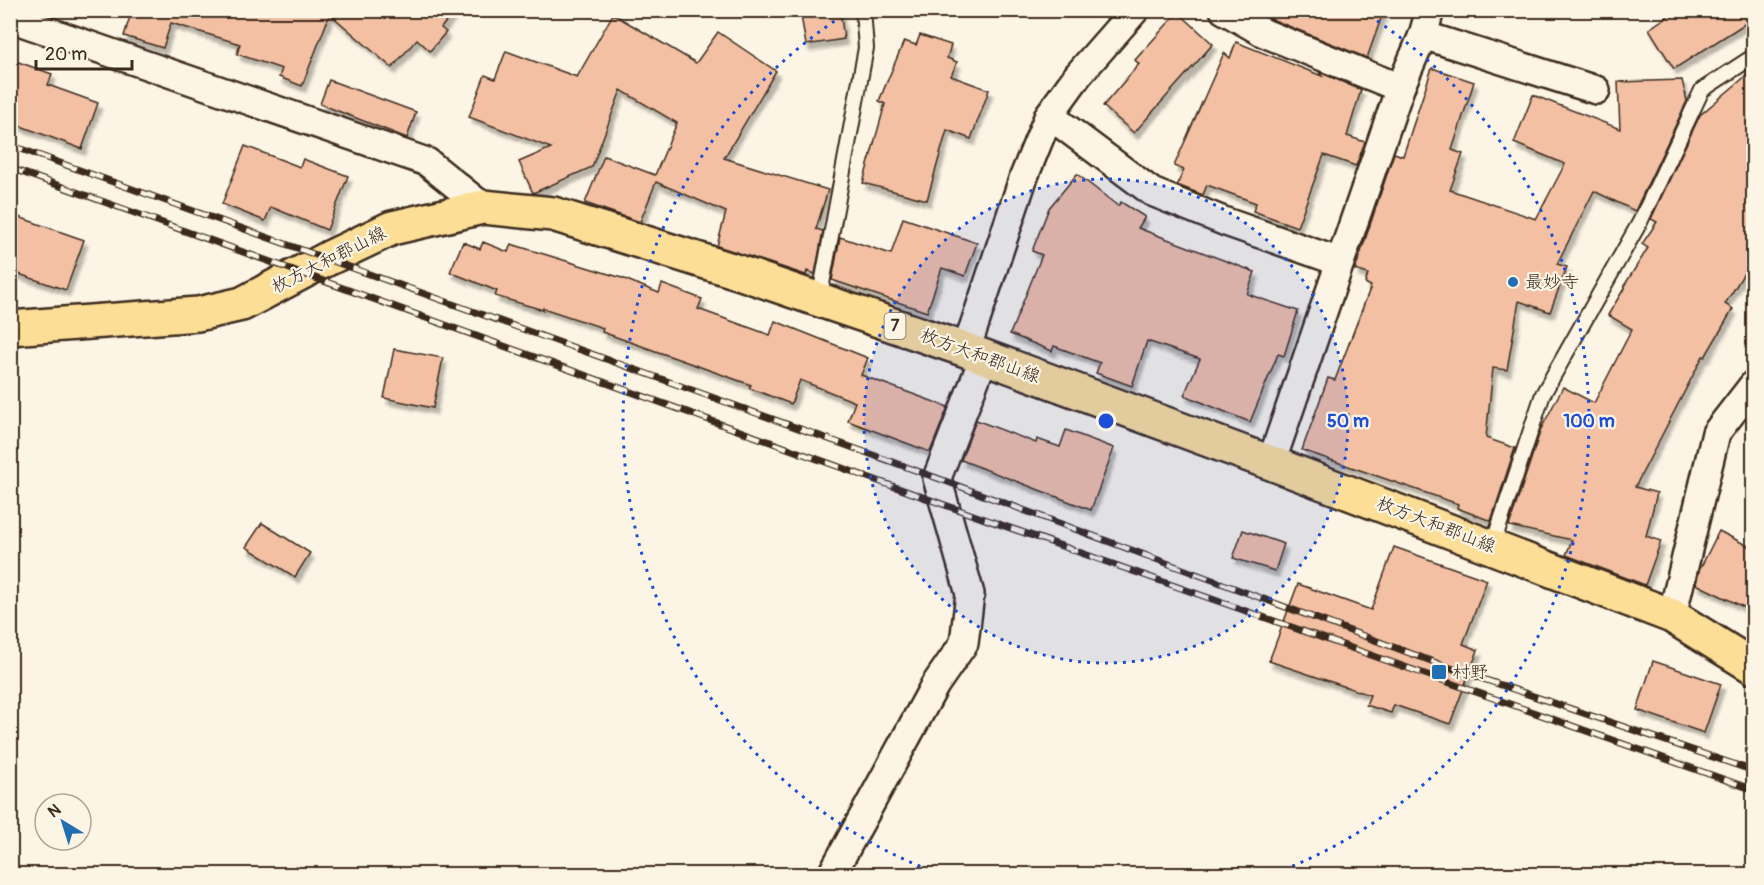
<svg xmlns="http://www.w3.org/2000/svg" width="1764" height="885" viewBox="0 0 1764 885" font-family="Pangolin,'Klee One',sans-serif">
<defs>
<filter id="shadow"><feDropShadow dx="3.5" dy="6" stdDeviation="1.5" flood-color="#0004"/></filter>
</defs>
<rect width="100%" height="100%" fill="#fcf5e5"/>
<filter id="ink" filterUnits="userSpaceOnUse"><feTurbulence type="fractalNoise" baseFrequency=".0167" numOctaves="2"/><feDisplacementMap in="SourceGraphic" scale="12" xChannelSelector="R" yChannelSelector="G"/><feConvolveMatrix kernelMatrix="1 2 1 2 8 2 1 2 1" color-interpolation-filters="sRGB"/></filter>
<g filter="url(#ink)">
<g fill="#f3c0a3" stroke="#3b2a1e" stroke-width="1.5" filter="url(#shadow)">
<polygon points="132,10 455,10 441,28 446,32 430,51 417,39 392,68 330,14 302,86 279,77 282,69 237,54 240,44 171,23 163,48 124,36"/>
<polygon points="800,10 840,10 844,39 806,45"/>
<polygon points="1260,10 1384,10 1367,58 1271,19"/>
<polygon points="1677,10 1754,10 1754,18 1674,69 1649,29"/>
<polygon points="1178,12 1213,44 1134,133 1103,106 1139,64 1135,60"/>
<polygon points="613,14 696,63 718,32 776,71 724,158 828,190 816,229 823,231 815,274 807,271 806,275 717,246 726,212 656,182 640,222 585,203 604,156 655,175 677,123 621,90 592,167 533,193 519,162 551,148 469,117 485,75 495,79 506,51 577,77"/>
<polygon points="920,35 951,45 947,58 957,62 951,76 989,90 971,139 947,130 927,200 863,183 885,104 879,101 904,41 916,45"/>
<polygon points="1236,42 1322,76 1319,72 1361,90 1347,136 1365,142 1356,166 1324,155 1297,227 1253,211 1256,203 1207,185 1203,195 1177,185 1184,170 1174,166 1224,53 1230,58"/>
<polygon points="10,59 52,74 48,85 98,103 82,149 10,122"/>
<polygon points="1432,68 1474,82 1452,150 1463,154 1450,190 1536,219 1565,164 1514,143 1533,95 1620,129 1618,82 1682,80 1687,101 1635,211 1594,191 1557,264 1567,267 1550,312 1519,301 1507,370 1493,368 1486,438 1515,448 1491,521 1457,508 1458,504 1302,450 1328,378 1335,380 1371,286 1365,283 1368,274 1355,270 1394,153 1403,156"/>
<polygon points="1754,69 1754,257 1725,304 1733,309 1705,357 1703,356 1635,487 1657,493 1646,536 1661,541 1645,585 1566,555 1572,540 1509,526 1541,429 1563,387 1594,403 1632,329 1608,315 1625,287 1624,286 1648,248 1642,244 1657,222 1651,219 1700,115"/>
<polygon points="329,80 416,112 407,138 320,104"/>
<polygon points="245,146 300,167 303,159 348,176 327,230 271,207 265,221 222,204"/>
<polygon points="1077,174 1118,206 1121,202 1145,217 1138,228 1255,272 1247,294 1298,311 1284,356 1278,354 1250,422 1184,395 1200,359 1147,341 1132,386 1096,373 1100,363 1054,346 1052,351 1010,334 1042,255 1032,251 1049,208"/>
<polygon points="10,214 84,240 66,290 10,271"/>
<polygon points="903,218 977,243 965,276 942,268 927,312 832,280 840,237 891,254"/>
<polygon points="463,242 480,249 483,242 508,252 511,244 622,278 659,293 662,284 702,299 698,309 770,335 775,321 868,358 861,375 948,407 930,452 848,421 855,402 800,380 791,404 749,388 751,385 602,332 603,328 543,308 543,310 495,296 497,291 450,272"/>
<polygon points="394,349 443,358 433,408 384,398"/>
<polygon points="976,420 1036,443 1037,439 1060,447 1066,430 1114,448 1091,510 961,460"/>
<polygon points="262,523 310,553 295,577 246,547"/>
<polygon points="1243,530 1284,544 1275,571 1233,558"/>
<polygon points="1719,531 1754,549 1754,612 1696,584 1699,571"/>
<polygon points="1394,547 1487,580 1463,644 1478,650 1450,724 1394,705 1391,713 1366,705 1370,695 1269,661 1298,584 1371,610"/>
<polygon points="1653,661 1721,684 1704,733 1637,710"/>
</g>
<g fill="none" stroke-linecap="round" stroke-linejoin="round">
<defs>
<g id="lane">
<polyline points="819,300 866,48 863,10"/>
<polyline points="1492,547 1543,394 1640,222 1702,90 1754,56"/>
</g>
<g id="street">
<polyline points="1224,10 1264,33 1400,88"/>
<polyline points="10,18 427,162 483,207"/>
<polyline points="1423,35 1596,90"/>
<polyline points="1049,115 1152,192 1226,222 1340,262"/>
<polyline points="966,350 1023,179 1049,115 1078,75 1135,10"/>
<polyline points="1271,463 1400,88 1423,35 1430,10"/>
<polyline points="1672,616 1716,433 1754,384"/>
<polyline points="832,874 935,685 964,643 970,594 937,478 984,357"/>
</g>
<polyline id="primary" points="10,328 198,314 242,304 329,258 392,228 483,207 553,214 738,272 966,350 1271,463 1672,616 1754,667"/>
</defs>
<use href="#lane" stroke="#3b2a1e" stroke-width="18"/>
<use href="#street" stroke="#3b2a1e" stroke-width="32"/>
<use href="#primary" stroke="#3b2a1e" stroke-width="38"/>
<use href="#lane" stroke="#fcf5e5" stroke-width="14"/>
<use href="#street" stroke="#fcf5e5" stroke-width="27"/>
<use href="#primary" stroke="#fdde96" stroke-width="33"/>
<defs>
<g id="rail">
<polyline points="10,145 937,478 1442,665 1754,771"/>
<polyline points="10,168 945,505 1754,790"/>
</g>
</defs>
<use href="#rail" stroke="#3b2a1e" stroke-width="7"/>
<use href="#rail" stroke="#fcf5e5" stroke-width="4.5" stroke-dasharray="14" stroke-linecap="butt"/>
</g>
</g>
<circle cx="1106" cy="421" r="242" fill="#1d4ed8" fill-opacity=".12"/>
<g fill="none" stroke="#1d4ed8" stroke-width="3" stroke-dasharray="3 6">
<circle cx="1106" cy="421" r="242"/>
<path d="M937 873A483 483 0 0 1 850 11M1362 11A483 483 0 0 1 1275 873"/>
</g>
<g fill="#1f6fb2" stroke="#fcf5e5" stroke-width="2">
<circle cx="1513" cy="282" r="6"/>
<rect x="1431" y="664" width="16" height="16" rx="3"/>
</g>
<g text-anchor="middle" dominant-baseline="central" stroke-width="4.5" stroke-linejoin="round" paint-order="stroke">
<rect fill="#fcf5e5" stroke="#75675a" stroke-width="1.5" x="884.5" y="313" width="21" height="26" rx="4.5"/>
<g font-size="16" font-weight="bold" fill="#3b2a1e">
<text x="895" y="326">7</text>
</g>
<g font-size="18" fill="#3b2a1e" stroke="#fcf5e5">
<text transform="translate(329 260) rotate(-27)">枚方大和郡山線</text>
<text transform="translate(980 356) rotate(20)">枚方大和郡山線</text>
<text transform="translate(1436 525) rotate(21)">枚方大和郡山線</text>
</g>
<g font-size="18" fill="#3b2a1e" stroke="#fcf5e5" text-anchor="start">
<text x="1525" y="282">最妙寺</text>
<text x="1452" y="672">村野</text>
</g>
</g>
<circle cx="1106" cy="421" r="9" fill="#1d4ed8" stroke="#fcf5e5" stroke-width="3"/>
<g font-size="18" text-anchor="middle" font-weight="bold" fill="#1d4ed8" stroke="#fcf5e5" stroke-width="4.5" stroke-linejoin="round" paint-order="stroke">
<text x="1348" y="427">50 m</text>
<text x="1589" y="427">100 m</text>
</g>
<rect width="1764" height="885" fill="none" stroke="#fcf5e5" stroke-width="36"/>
<rect x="18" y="18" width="1728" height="849" fill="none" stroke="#3b2a1e" stroke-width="2" filter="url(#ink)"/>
<g transform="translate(63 822) rotate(322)"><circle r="28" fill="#fcf5e5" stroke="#afa495" stroke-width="1.5"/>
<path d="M0-4.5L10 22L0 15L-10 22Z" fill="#1f6fb2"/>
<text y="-9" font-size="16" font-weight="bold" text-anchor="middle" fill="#3b2a1e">N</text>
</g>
<path d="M36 60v9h96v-9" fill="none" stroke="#3b2a1e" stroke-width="3"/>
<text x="45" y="60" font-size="18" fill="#3b2a1e" stroke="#fcf5e5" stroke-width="4.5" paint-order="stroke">20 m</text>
</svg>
